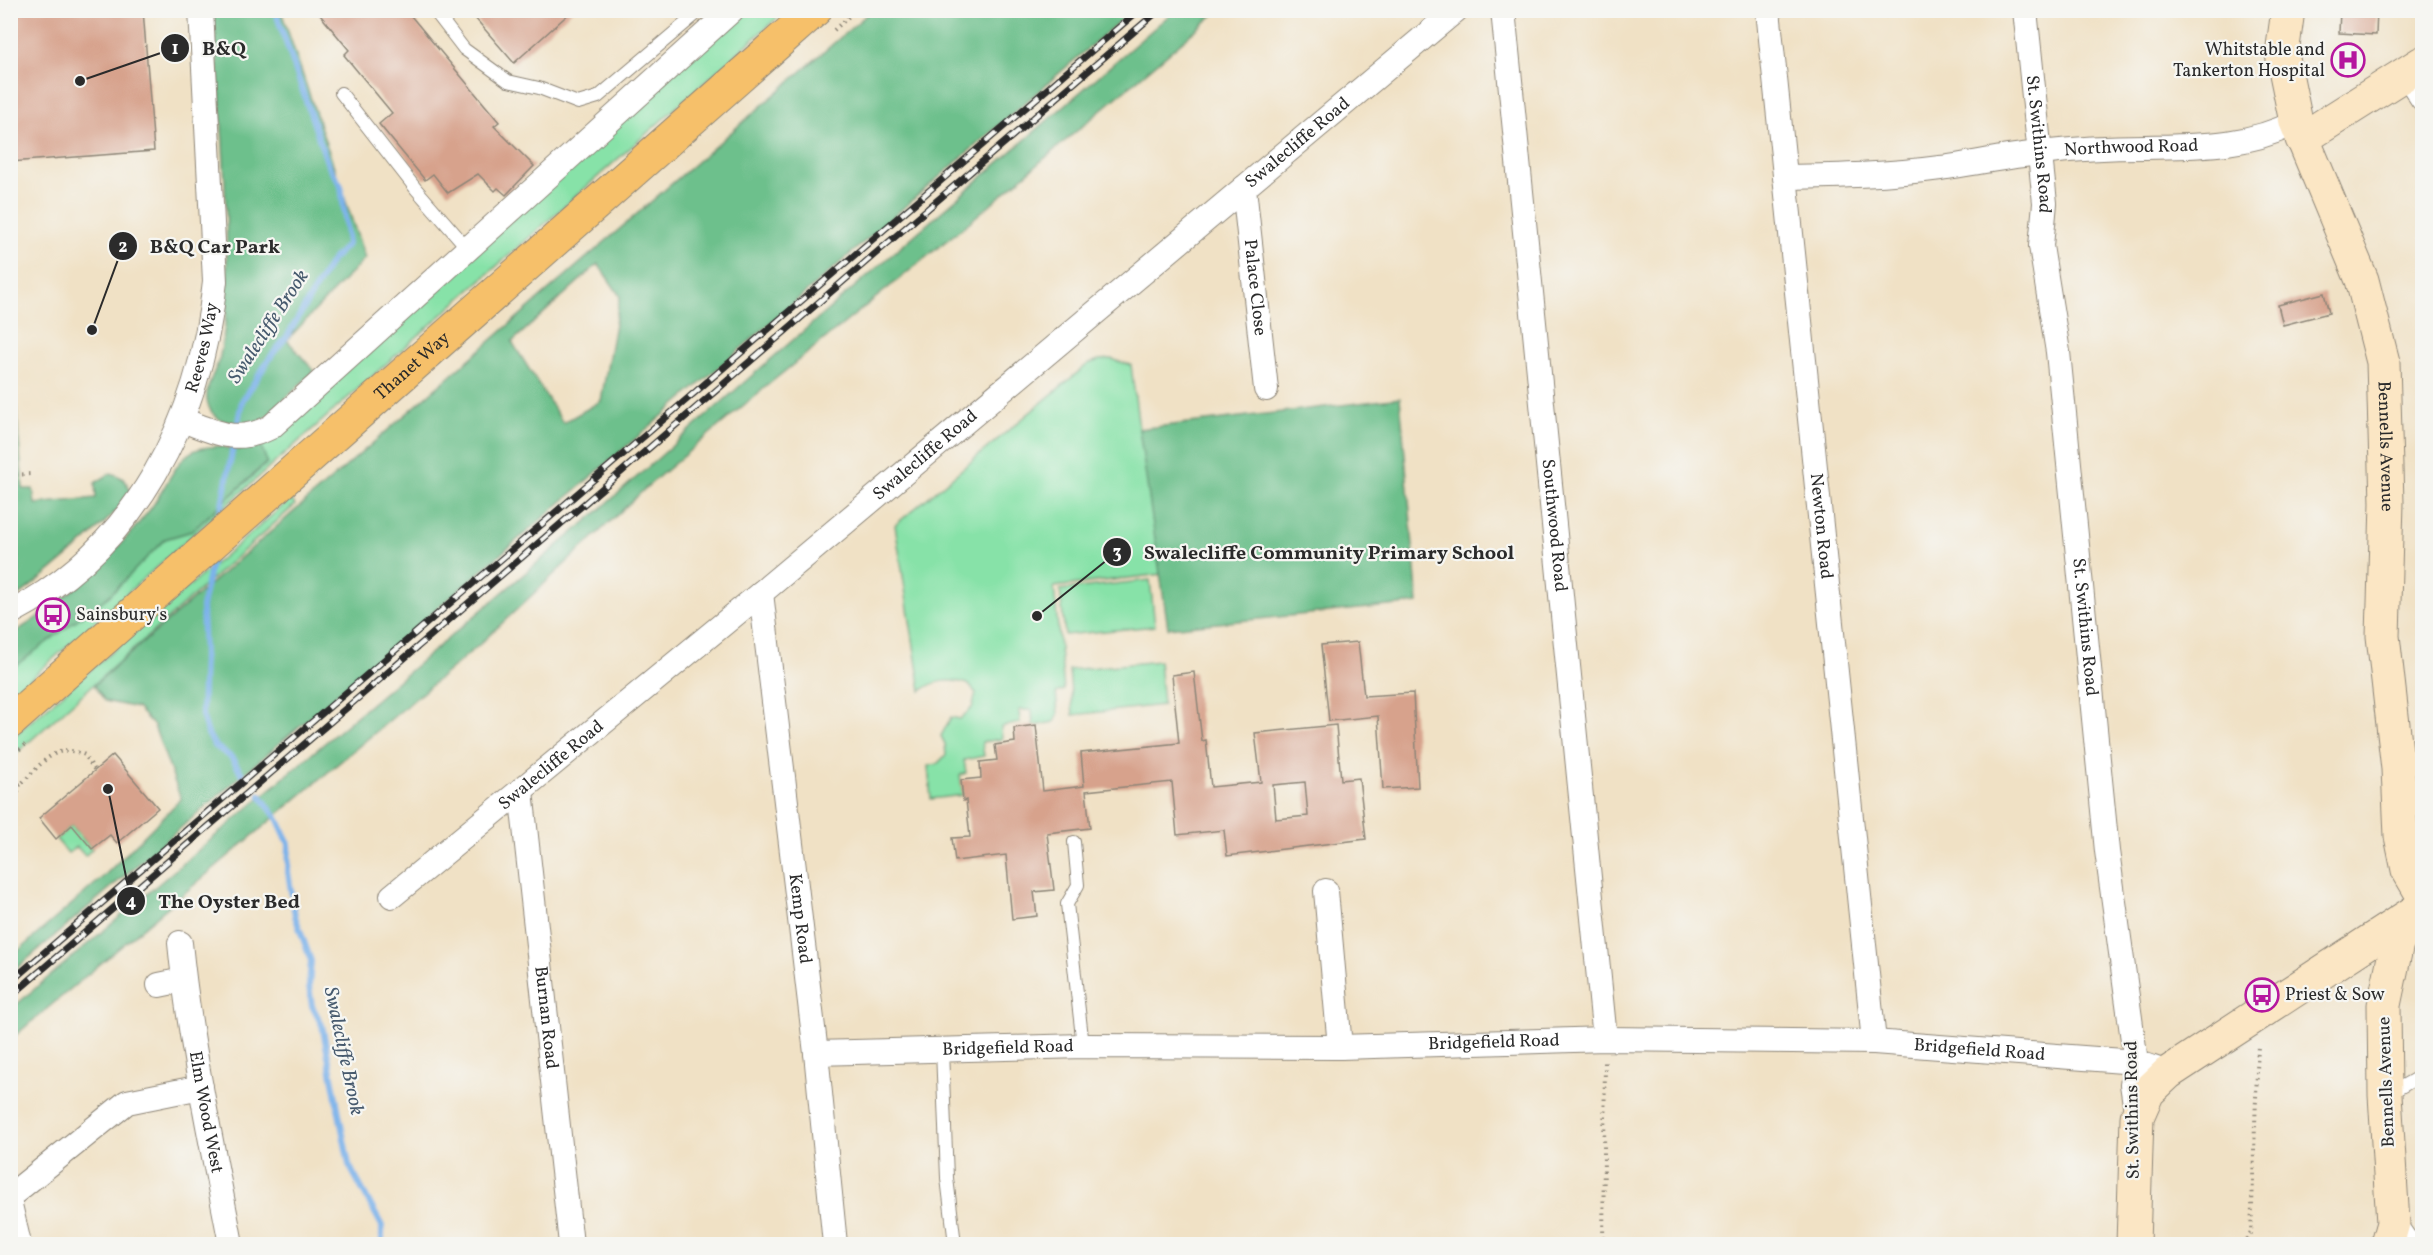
<svg xmlns="http://www.w3.org/2000/svg" width="2433" height="1255" viewBox="0 0 2433 1255" font-family="Vollkorn,serif">
<rect width="100%" height="100%" fill="#f6f6f2"/>
<filter id="ink" filterUnits="userSpaceOnUse"><feTurbulence type="fractalNoise" baseFrequency=".0167" numOctaves="2"/><feDisplacementMap in="SourceGraphic" scale="12" xChannelSelector="R" yChannelSelector="G"/><feConvolveMatrix kernelMatrix="1 2 1 2 8 2 1 2 1" color-interpolation-filters="sRGB"/></filter>
<filter id="wash" filterUnits="userSpaceOnUse"><feTurbulence type="fractalNoise" baseFrequency=".008" numOctaves="4" result="noise"/><feDisplacementMap in="SourceGraphic" scale="24" xChannelSelector="R" yChannelSelector="G"/><feGaussianBlur stdDeviation="1.35" result="paint"/><feColorMatrix in="noise" values="0 0 0 0 0 0 0 0 0 0 0 0 0 0 0 0 0 1.4 0 .05"/><feComposite in="paint" operator="in"/></filter>
<g filter="url(#wash)">
<rect width="100%" height="100%" fill="#f0e1c5"/>
<g fill="#87e2a8" stroke="#59866a" stroke-width="1.5">
<polygon points="741,11 785,11 11,696 10,669 16,663 109,596 165,539 192,531 267,463 261,446"/>
<path d="M1111,359l20,6 8,64 23,145 -108,13 10,103 -8,3 2,22 -4,7 -21,4 -1,-16h-13l1,13 -19,4 1,12 -20,3 2,14 -20,4 2,13 -6,2 3,20 -32,4 -3,-33 9,-2 9,-9 -1,-11 -4,-8 10,-19 9,2 12,-11 4,-15 -8,-9c-18,-5 -32,-5 -47,7l-26,-166 193,-161 11,-4z"/>
<polygon points="291,499 295,505 11,758 10,739"/>
<polygon points="1150,580 1155,626 1065,635 1060,590"/>
<polygon points="1159,661 1163,705 1073,715 1069,670"/>
<polygon points="72,825 92,849 85,856 77,847 68,853 56,839"/>
</g>
<g fill="#6dc08c" stroke="#4c765c" stroke-width="1.5" fill-rule="evenodd">
<path d="M872,10l259,1 -400,346 -720,616v-16l92,-80 78,-78 -27,-73 -17,-18 -32,-7 -11,-16zM598,264l22,32 -19,105 -38,22 -51,-81z"/>
<path d="M213,11h68l84,247 -78,82 27,31 -56,54c-20,-1 -47,1 -51,-25 -2,-15 10,-30 13,-44 4,-19 7,-43 7,-63 1,-94 -6,-189 -14,-282z"/>
<polygon points="1174,11 1218,11 966,225 769,384 650,484 479,645 11,1039 11,1009 596,513 756,372"/>
<path d="M10,334l13,155h10l2,15 61,-6 -1,-15 16,-10c12,4 17,8 20,21 -34,40 -74,72 -114,103l-6,3v-26l8,-1 -9,-100z"/>
<polygon points="1400,398 1418,603 1168,628 1139,429"/>
<path d="M221,446l12,4 28,-4 6,16 -75,69 -27,8 -56,57 -98,73 1,-35c55,-34 96,-72 136,-122 13,-15 25,-46 39,-57 10,-8 21,-8 34,-9z"/>
</g>
<g fill="none" stroke-linecap="round" stroke-linejoin="round">
<g stroke="#7cb2ea" stroke-width="6">
<polyline points="236,432 242,401 272,355 288,335 332,260 348,244 341,186 328,165 275,10"/>
<polyline points="219,520 234,442"/>
<polyline points="212,559 202,607 204,655 202,715 208,734 215,746 231,757 242,774"/>
<polyline points="260,795 278,820 289,844 288,872 295,916 311,961 309,986 312,1006 322,1025 349,1165 382,1226 382,1244"/>
</g>
</g>
<g id="blocks">
<g fill="#d7a28c" fill-rule="evenodd">
<polygon points="10,10 143,10 154,151 10,162"/>
<polygon points="316,10 406,10 499,122 494,126 534,166 506,195 498,188 495,191 478,174 448,193 433,174 425,180 379,124 392,113 344,55 349,50"/>
<polygon points="468,10 573,10 514,63"/>
<polygon points="2340,10 2377,10 2376,35 2339,33"/>
<polygon points="2324,293 2329,313 2283,325 2278,305"/>
<polygon points="1358,642 1364,696 1413,693 1418,787 1383,789 1378,716 1329,721 1321,645"/>
<path d="M1194,672l8,69 4,-1 5,47 50,-5 -6,-49 81,-8 5,55 18,-2 7,61 -139,17 -3,-26 -47,5 -5,-53 -86,9 4,37 -43,5 7,57 -20,2 3,24 -25,3 -6,-64 -51,6 -3,-23 18,-1 -4,-37 -3,1 -2,-21 20,-2 -1,-16 17,-2 -2,-15 20,-3 -1,-14 22,-3 7,66 41,-5 -3,-33 98,-10 -7,-68zM1305,782l3,34 -32,3 -3,-34z"/>
<polygon points="113,755 158,808 117,843 110,835 92,849 72,825 56,839 39,818"/>
</g>
</g>
</g>
<g filter="url(#ink)">
<use href="#blocks" fill-opacity="0" stroke="#8e8678" stroke-width="1.5"/>
<g fill="none" stroke-linecap="round" stroke-linejoin="round">
<defs>
<g id="lane">
<polyline points="434,10 464,49 508,81 539,88 578,103 598,97 701,10"/>
<polyline points="341,93 416,189 469,250"/>
<polyline points="2401,767 2422,753"/>
<polyline points="1074,842 1078,885 1067,904 1083,1046"/>
<polyline points="942,1050 947,1178 955,1244"/>
<polyline points="2387,1095 2422,1075"/>
</g>
<g id="street">
<path id="s1" d="M1503,10l102,1029"/>
<path id="s2" d="M1768,10l106,1032"/>
<path id="s3" d="M2025,10l20,193 -4,43 17,106 49,499 29,211 -4,22 5,33"/>
<polyline points="2406,73 2422,98"/>
<path id="s4" d="M1785,177c52,-1 104,-2 155,-9 33,-4 66,-12 100,-15 34,-4 70,-6 105,-6 52,-1 103,0 151,-25"/>
<path id="s5" d="M1244,188l22,201"/>
<path d="M182,420c34,12 54,25 89,7l461,-417"/>
<path id="s6" d="M761,593l55,460 19,191"/>
<path id="s7" d="M10,613c126,-65 191,-195 205,-332l-14,-271"/>
<path id="s8" d="M521,791l50,453"/>
<polyline points="1326,891 1340,1047"/>
<path id="s9" d="M392,896l369,-303 695,-583"/>
<path id="s10" d="M180,943c10,101 32,202 51,301"/>
<polyline points="159,985 183,980"/>
<path id="s11" d="M816,1053l267,-7 257,1 265,-8 269,3 262,20 32,11"/>
<polyline points="10,1196 127,1102 201,1087"/>
<polyline points="10,1205 19,1244"/>
<polyline points="2393,1223 2405,1240 2411,1244"/>
</g>
<g id="secondary">
<path id="s12" d="M2288,10l-6,44 14,68 66,158 21,82 4,141 -4,133 15,133 3,67 7,34 14,24"/>
<polyline points="2302,139 2422,63"/>
<polyline points="2133,1244 2137,1117 2148,1092 2168,1073 2422,907"/>
<polyline points="2387,1244 2393,1223 2385,1095 2384,1005 2397,943 2415,912"/>
</g>
<g id="primary">
<path id="s13" d="M10,722l805,-712"/>
</g>
</defs>
<use href="#lane" stroke="#8e8678" stroke-width="14"/>
<use href="#street" stroke="#8e8678" stroke-width="26"/>
<use href="#secondary" stroke="#8e8678" stroke-width="35"/>
<use href="#primary" stroke="#8e8678" stroke-width="35"/>
<g stroke="#8e8678" stroke-width="4" stroke-dasharray="1.5 4.5" stroke-linecap="butt">
<polyline points="834,30 856,10"/>
<polyline points="172,252 192,248"/>
<polyline points="10,475 31,474"/>
<polyline points="10,757 26,744"/>
<path d="M10,775l10,10c21,-20 34,-44 65,-30l10,16"/>
<polyline points="11,815 20,785"/>
<polyline points="1603,1244 1605,1060"/>
<polyline points="2242,1244 2251,1233 2258,1044"/>
</g>
<use href="#lane" stroke="#fff" stroke-width="12"/>
<use href="#street" stroke="#fff" stroke-width="24"/>
<use href="#secondary" stroke="#fbe6c4" stroke-width="33"/>
<use href="#primary" stroke="#f6c06b" stroke-width="33"/>
<defs>
<g id="rail">
<polyline points="10,982 1139,10"/>
<polyline points="10,997 1159,10"/>
</g>
</defs>
<use href="#rail" stroke="#2b2b2b" stroke-width="7"/>
<use href="#rail" stroke="#f6f6f2" stroke-width="4.5" stroke-dasharray="14" stroke-linecap="butt"/>
</g>
</g>
<defs>
<symbol id="hospital-ring" viewBox="-11 -11 22 22"><circle r="9.5" fill="#f6f6f2" stroke="#b5179e" stroke-width="1.5"/><path d="M-5-5h3v3.5h4V-5h3V5h-3V1.5h-4V5h-3Z" fill="#b5179e"/></symbol>
<symbol id="bus-ring" viewBox="-11 -11 22 22"><circle r="9.5" fill="#f6f6f2" stroke="#b5179e" stroke-width="1.5"/><path d="M-5-6H5V4H4V6H2V4H-2V6H-4V4H-5ZM-3.5-4V0h7V-4ZM-3.5 1.2v1.5H-2V1.2ZM2 1.2v1.5H3.5V1.2Z" fill="#b5179e"/></symbol>
</defs>
<g fill-rule="evenodd">
<use href="#hospital-ring" x="2329" y="41" width="38" height="38"/>
<use href="#bus-ring" x="34" y="596" width="38" height="38"/>
<use href="#bus-ring" x="2243" y="976" width="38" height="38"/>
</g>
<g text-anchor="middle" dominant-baseline="central" stroke-width="4.5" stroke-linejoin="round" paint-order="stroke">
<g font-size="18" fill="#2b2b2b" stroke="#f6f6f2" text-anchor="start">
<text x="2325" y="50" text-anchor="end">Whitstable and<tspan x="2325" dy="21">Tankerton Hospital</tspan></text>
<text x="76" y="615">Sainsbury's</text>
<text x="2285" y="995">Priest &amp; Sow</text>
</g>
<g font-size="18" fill="#2b2b2b" stroke="#f6f6f2">
<text stroke="none"><textPath href="#s9" startOffset="1178">Swalecliffe Road</textPath></text>
<text stroke="none"><textPath href="#s3" startOffset="135">St. Swithins Road</textPath></text>
<text stroke="none"><textPath href="#s4" startOffset="348">Northwood Road</textPath></text>
<text stroke="none"><textPath href="#s5" startOffset="100">Palace Close</textPath></text>
<text stroke="none"><textPath href="#s7" startOffset="339">Reeves Way</textPath></text>
<text stroke="none"><textPath href="#s13" startOffset="537">Thanet Way</textPath></text>
<text stroke="none"><textPath href="#s12" startOffset="454">Bennells Avenue</textPath></text>
<text stroke="none"><textPath href="#s9" startOffset="692">Swalecliffe Road</textPath></text>
<text stroke="none"><textPath href="#s1" startOffset="518">Southwood Road</textPath></text>
<text stroke="none"><textPath href="#s2" startOffset="519">Newton Road</textPath></text>
<text stroke="none"><textPath href="#s3" startOffset="621">St. Swithins Road</textPath></text>
<text stroke="none"><textPath href="#s9" startOffset="206">Swalecliffe Road</textPath></text>
<text stroke="none"><textPath href="#s6" startOffset="328">Kemp Road</textPath></text>
<text stroke="none"><textPath href="#s8" startOffset="228">Burnan Road</textPath></text>
<text stroke="none"><textPath href="#s11" startOffset="678">Bridgefield Road</textPath></text>
<text stroke="none"><textPath href="#s11" startOffset="192">Bridgefield Road</textPath></text>
<text stroke="none"><textPath href="#s11" startOffset="1164">Bridgefield Road</textPath></text>
<text transform="translate(2387 1082) rotate(-92)">Bennells Avenue</text>
<text transform="translate(2133 1110) rotate(-91)">St. Swithins Road</text>
<text stroke="none"><textPath href="#s10" startOffset="171">Elm Wood West</textPath></text>
</g>
<g font-size="20" font-style="italic" fill="#475a6e" stroke="#f6f6f2">
<text transform="translate(269 327) rotate(-57)">Swalecliffe Brook</text>
<text transform="translate(343 1051) rotate(78)">Swalecliffe Brook</text>
</g>
</g>
<path fill="none" stroke="#2b2b2b" stroke-width="2" d="M80 81L175 48M92 330L123 246M1037 616L1117 552M108 789L131 901"/>
<g fill="#2b2b2b" stroke="#f6f6f2" stroke-width="2">
<circle cx="80" cy="81" r="6"/>
<circle cx="92" cy="330" r="6"/>
<circle cx="1037" cy="616" r="6"/>
<circle cx="108" cy="789" r="6"/>
<circle cx="175" cy="48" r="15"/>
<circle cx="123" cy="246" r="15"/>
<circle cx="1117" cy="552" r="15"/>
<circle cx="131" cy="901" r="15"/>
</g>
<g font-size="18" text-anchor="middle" font-weight="bold" fill="#fff">
<text x="175" y="54">1</text>
<text x="123" y="252">2</text>
<text x="1117" y="558">3</text>
<text x="131" y="907">4</text>
</g>
<g font-size="20" text-anchor="middle" font-weight="bold" fill="#2b2b2b" stroke="#f6f6f2" stroke-width="4.5" stroke-linejoin="round" paint-order="stroke">
<text x="224" y="55">B&amp;Q</text>
<text x="215" y="253">B&amp;Q Car Park</text>
<text x="1329" y="559">Swalecliffe Community Primary School</text>
<text x="229" y="908">The Oyster Bed</text>
</g>
<rect width="2433" height="1255" fill="none" stroke="#f6f6f2" stroke-width="36"/>
</svg>
